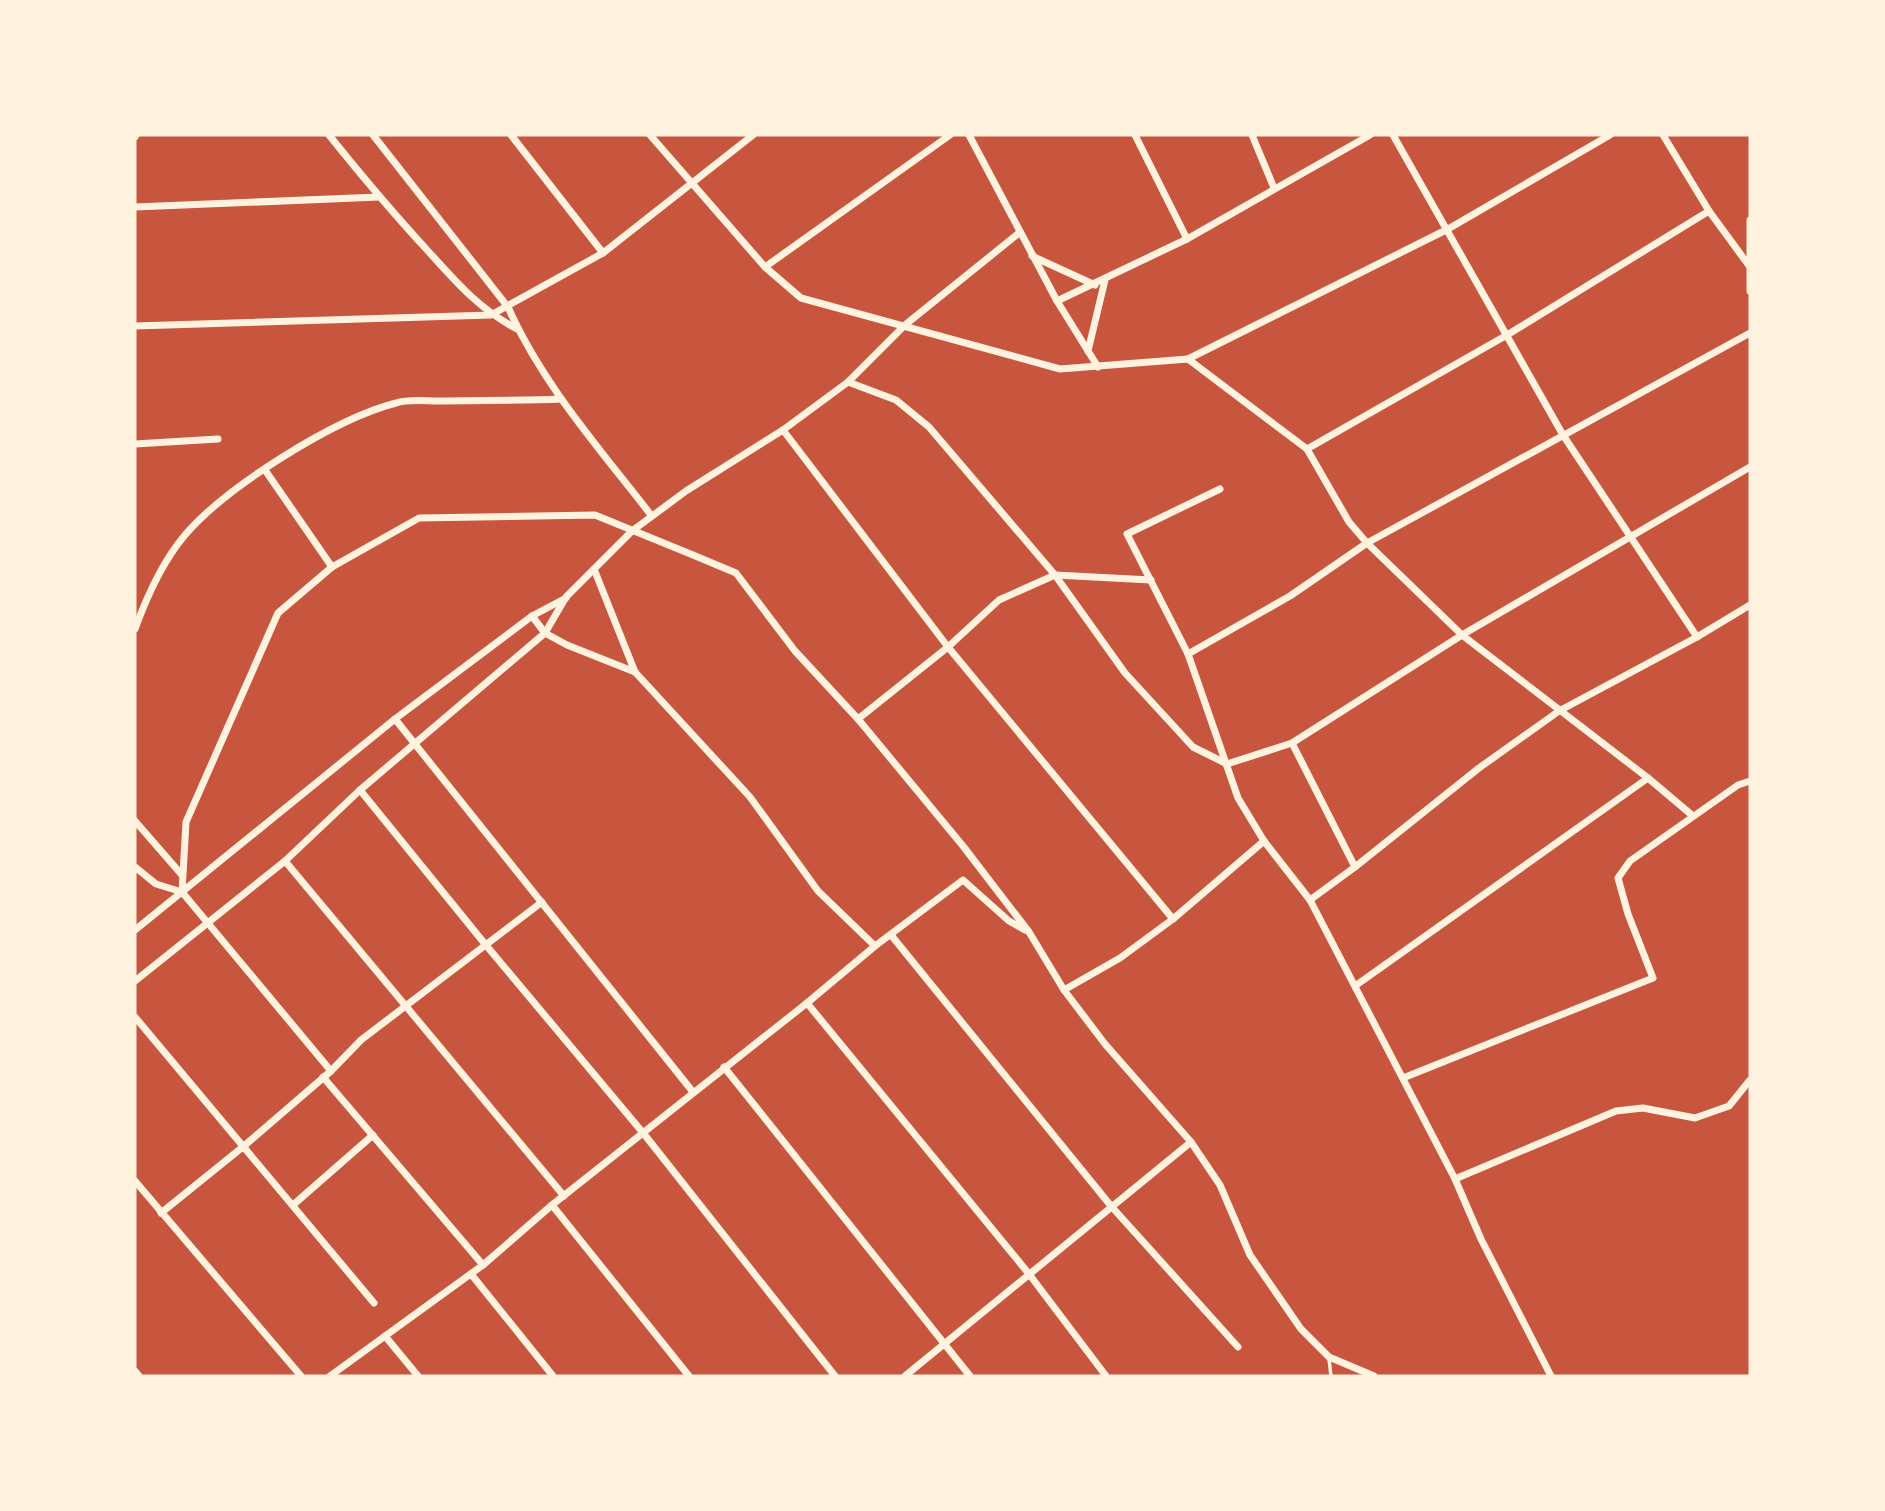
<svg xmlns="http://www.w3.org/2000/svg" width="1885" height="1511" viewBox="0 0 1885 1511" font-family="'Exo 2',sans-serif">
<rect width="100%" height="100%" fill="#c8553d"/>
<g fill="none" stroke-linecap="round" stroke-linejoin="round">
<polyline stroke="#fff3e0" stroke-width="3.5" points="1329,1359 1331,1376"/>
<g stroke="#fff3e0" stroke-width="7">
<path d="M329,135c32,40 64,78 99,116 28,31 51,58 89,78"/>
<path d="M373,135l135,172c34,77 92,142 143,208"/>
<polyline points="511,135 603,253"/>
<polyline points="650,135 765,267 801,298 1060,369 1188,359 1307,449 1349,522 1367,543 1462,635 1648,778 1693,816"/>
<polyline points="969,135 1057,301 1098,367"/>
<polyline points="1135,135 1187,239"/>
<polyline points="1252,135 1274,188"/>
<polyline points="1393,135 1563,435 1697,637"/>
<polyline points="1663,135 1709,211 1750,267"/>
<polyline points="135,137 136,135"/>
<polyline points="135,207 379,197"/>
<polyline points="1750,220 1750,291"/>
<polyline points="1032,256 1095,285"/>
<polyline points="765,267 950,135"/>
<polyline points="1057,301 1187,239 1370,135"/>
<polyline points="135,326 491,315 603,253 753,135"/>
<polyline points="1088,351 1105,280"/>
<polyline points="1188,359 1448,229 1610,135"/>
<polyline points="848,382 896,400 929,427 1055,575 1125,673 1193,747 1227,764 1292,743 1462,635 1750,467"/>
<polyline points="783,430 948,647 1173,919"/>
<polyline points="135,444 218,439"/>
<polyline points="1307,449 1507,335 1709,211"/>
<polyline points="265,470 332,567"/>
<polyline points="1220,489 1127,534 1188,654 1238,798 1264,841 1310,900 1455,1179 1481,1239 1551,1376"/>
<polyline points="594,569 635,672 750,797 818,891 875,946"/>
<polyline points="532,616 545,633 567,645 635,672"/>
<path d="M135,629c12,-33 27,-67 50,-94 41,-48 149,-116 211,-132 12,-4 29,-2 42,-2 41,-1 82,0 123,-2"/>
<polyline points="1188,654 1290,596 1367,543 1750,333"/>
<polyline points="395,719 693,1092"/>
<polyline points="858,719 948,647 999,600 1055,575 1151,580"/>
<polyline points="1292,743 1355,867"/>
<polyline points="360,790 485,944 644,1134 835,1376"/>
<polyline points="135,821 182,875"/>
<polyline points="285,861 564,1196"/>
<polyline points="135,867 156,884 182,892"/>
<polyline points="182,892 186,822 278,613 332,567 419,518 595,515 693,555 736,573 795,651 858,719 963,846 1029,932 1064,990 1105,1044 1191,1142 1220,1185 1250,1255 1301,1329 1329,1357 1374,1376"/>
<polyline points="182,892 331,1071"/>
<polyline points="1310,900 1355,867 1479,768 1559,711 1697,637 1750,605"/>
<polyline points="135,930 395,719 532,616 566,598"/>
<polyline points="891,935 1111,1206 1238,1347"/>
<polyline points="135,981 285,861 360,790 545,633 566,597 632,531 686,491 783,430 848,382 905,325 1019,233"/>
<polyline points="1355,986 1648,778"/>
<polyline points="1064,990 1120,958 1173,919 1264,841"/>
<polyline points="807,1003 1029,1274 1106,1376"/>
<polyline points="135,1017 374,1303"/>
<polyline points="724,1067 970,1376"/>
<polyline points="323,1077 483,1265"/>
<polyline points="1403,1078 1653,978 1628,914 1618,878 1630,861 1738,785 1750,781"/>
<polyline points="1455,1179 1616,1111 1643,1108 1695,1118 1729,1106 1750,1080"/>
<polyline points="135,1181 301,1376"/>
<polyline points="293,1205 373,1135"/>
<polyline points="552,1205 689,1376"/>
<polyline points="161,1213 244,1146 331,1071 361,1040 542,902"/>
<polyline points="471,1274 553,1376"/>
<polyline points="385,1336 418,1376"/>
<polyline points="135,1371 139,1376"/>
<polyline points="330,1376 483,1265 552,1205 807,1003 875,946 963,880 1009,921 1025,930"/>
<polyline points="905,1376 1191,1142"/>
</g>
</g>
<rect width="1885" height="1511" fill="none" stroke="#fff3e0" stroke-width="273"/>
</svg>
